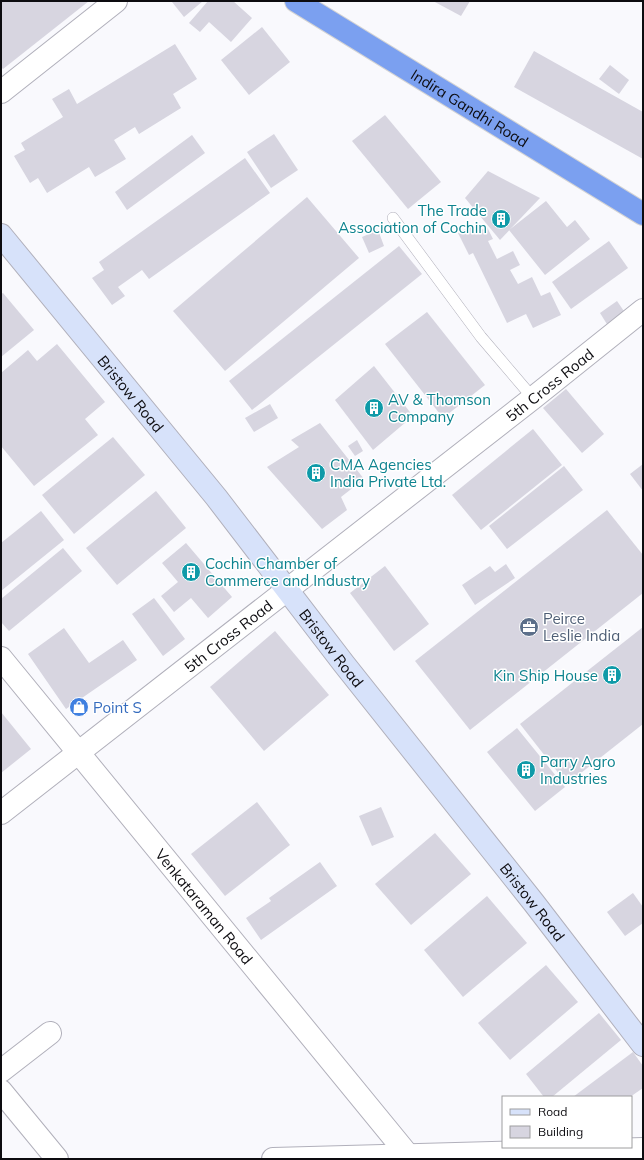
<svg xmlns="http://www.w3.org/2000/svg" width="644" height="1160" viewBox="0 0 644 1160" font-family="Mulish,sans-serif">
<rect width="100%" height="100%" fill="#f9f9fd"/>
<g fill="#d7d5e0">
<polygon points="1,1 89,1 3,69 1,67"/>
<polygon points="173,1 203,1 184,17 172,2"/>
<polygon points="208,1 233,1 252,18 231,42 209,22 200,32 189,23"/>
<polygon points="433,1 470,1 461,16"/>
<polygon points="262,27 290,62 249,95 221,60"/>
<polygon points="175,44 197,79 173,94 181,108 139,134 135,127 114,140 126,159 95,177 89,167 47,193 38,178 30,183 14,156 25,150 21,143 63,117 52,99 69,89 77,104"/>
<polygon points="534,51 643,112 643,159 514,87"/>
<polygon points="610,65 629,80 619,94 599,79"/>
<polygon points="385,115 441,182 408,209 352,141"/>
<polygon points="274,134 298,170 271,188 247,152"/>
<polygon points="192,135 205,153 127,210 115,192"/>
<polygon points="245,158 270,193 149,279 142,270 118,287 125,296 112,305 92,278 104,270 99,262"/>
<polygon points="488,171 540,198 500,240 465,198"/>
<polygon points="307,197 359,258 225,371 173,311"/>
<polygon points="546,201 567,227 575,220 590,239 545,275 509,230"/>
<polygon points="471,226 475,233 487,227 493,239 488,241 497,259 513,251 520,265 510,270 518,284 532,277 541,296 550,292 561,315 533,328 526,314 507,323 473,253 469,255 458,233"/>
<polygon points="378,230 384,246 369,253 362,237"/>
<polygon points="609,241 628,268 571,309 552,282"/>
<polygon points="399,246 422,274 252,410 229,381"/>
<polygon points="3,293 34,330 1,357 1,294"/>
<polygon points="617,301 628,317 610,329 600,313"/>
<polygon points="427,312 485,385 443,418 385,344"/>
<polygon points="57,344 105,402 85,419 98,435 34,486 1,446 1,373 28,350 37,361"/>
<polygon points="374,366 413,416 373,450 335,400"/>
<polygon points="566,389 604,434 582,453 543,408"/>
<polygon points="270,404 278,418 254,432 245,418"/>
<polygon points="320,423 364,479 341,497 347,510 322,529 267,467 299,447 291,440"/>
<polygon points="533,429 562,465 481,530 452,495"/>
<polygon points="113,437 145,475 74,534 42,495"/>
<polygon points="357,440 363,451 355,456 348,446"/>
<polygon points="643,464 643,491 630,474"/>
<polygon points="564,466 583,490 507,549 489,526"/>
<polygon points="156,491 186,528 117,585 86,548"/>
<polygon points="607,510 643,555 643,593 470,730 415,661"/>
<polygon points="41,511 64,540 1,591 1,543"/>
<polygon points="186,543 232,597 208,618 191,598 174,612 161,596 178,582 162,563"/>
<polygon points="63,548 82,571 9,631 1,622 1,599"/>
<polygon points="506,564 515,578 475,605 462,585 490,566 495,572"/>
<polygon points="385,566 429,624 394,651 350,593"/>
<polygon points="154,598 185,639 163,656 132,614"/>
<polygon points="643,627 643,724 567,784 520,724"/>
<polygon points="64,628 89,663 123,640 137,660 66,709 28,654"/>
<polygon points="275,631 329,695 264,751 210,687"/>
<polygon points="1,712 31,749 1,773"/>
<polygon points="517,728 565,787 535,811 487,752"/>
<polygon points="257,802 290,845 225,896 191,854"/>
<polygon points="381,807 394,837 372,846 359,816"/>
<polygon points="435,833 471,874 411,925 375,884"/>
<polygon points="320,862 337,886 261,940 246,918 271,901 269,898"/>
<polygon points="633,893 643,907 643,923 625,936 607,912"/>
<polygon points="487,896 527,943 463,997 424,950"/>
<polygon points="546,965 578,1002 510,1060 478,1023"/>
<polygon points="599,1013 621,1040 552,1097 544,1097 526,1074"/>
<polygon points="633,1052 643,1066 643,1088 630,1097 573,1097"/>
</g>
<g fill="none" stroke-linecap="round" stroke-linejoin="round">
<defs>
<polyline id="lane" points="393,218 481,337 533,398"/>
<g id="street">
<polyline points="1,92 116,1"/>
<path id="s1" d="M1,658l407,497"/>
<path id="s2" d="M1,813l532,-415 110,-88"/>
<polyline points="1,1071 50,1033"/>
<polyline points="1,1091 57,1159"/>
<polyline points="273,1159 643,1149"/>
</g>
<g id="secondary">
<path id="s3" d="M1,235l215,262 128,167 190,239 109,142"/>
</g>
<g id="highway">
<path id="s4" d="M296,1l347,213"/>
</g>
</defs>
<use href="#lane" stroke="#b1b0bb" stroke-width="12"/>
<use href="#street" stroke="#b1b0bb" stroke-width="24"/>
<use href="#secondary" stroke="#b1b0bb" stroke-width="24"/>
<use href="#highway" stroke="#d3d3d4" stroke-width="24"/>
<use href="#lane" stroke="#fff" stroke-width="11"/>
<use href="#street" stroke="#fff" stroke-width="22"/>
<use href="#secondary" stroke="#d7e2fa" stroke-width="22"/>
<use href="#highway" stroke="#7ba0f0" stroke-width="22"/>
</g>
<defs>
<symbol id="building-disc" viewBox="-11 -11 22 22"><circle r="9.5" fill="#0f9aa8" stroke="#fff"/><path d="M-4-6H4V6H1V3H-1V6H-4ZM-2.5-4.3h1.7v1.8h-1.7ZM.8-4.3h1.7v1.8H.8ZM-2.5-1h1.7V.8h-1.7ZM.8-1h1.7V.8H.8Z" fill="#fff"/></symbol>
<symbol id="office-disc" viewBox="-11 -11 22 22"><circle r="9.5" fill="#5c6f8a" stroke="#fff"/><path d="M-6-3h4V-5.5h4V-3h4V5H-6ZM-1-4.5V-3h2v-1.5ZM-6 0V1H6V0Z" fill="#fff"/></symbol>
<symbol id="shop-disc" viewBox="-11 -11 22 22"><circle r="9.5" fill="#3f7fe0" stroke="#fff"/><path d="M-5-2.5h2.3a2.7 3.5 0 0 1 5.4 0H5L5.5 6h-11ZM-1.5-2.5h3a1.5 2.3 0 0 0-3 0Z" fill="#fff"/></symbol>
</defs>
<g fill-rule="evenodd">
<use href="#building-disc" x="490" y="208" width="22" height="22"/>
<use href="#building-disc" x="363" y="397" width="22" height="22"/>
<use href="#building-disc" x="305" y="462" width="22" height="22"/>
<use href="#building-disc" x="180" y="561" width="22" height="22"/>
<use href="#office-disc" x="518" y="616" width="22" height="22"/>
<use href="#building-disc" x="601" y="664" width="22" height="22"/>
<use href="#shop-disc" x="68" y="696" width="22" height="22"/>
<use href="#building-disc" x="515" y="759" width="22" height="22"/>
</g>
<g text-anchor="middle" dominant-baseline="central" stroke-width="3" stroke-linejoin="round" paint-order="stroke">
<g font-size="15" fill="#0d0c10" stroke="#fff">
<text stroke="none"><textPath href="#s4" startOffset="204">Indira Gandhi Road</textPath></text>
<text stroke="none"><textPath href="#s2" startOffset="696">5th Cross Road</textPath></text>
<text stroke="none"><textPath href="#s3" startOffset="205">Bristow Road</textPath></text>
<text stroke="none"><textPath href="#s2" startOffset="288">5th Cross Road</textPath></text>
<text stroke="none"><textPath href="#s3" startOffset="529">Bristow Road</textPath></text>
<text stroke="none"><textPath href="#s3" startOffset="853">Bristow Road</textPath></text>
<text stroke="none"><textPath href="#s1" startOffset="321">Venkataraman Road</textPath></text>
</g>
<g font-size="15" fill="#0d838f" stroke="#fff" text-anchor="start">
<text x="487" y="210" text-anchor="end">The Trade<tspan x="487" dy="17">Association of Cochin</tspan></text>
<text x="388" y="399">AV &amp; Thomson<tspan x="388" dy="17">Company</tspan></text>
<text x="330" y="464">CMA Agencies<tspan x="330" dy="17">India Private Ltd.</tspan></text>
<text x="205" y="563">Cochin Chamber of<tspan x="205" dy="17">Commerce and Industry</tspan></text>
<text x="598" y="675" text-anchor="end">Kin Ship House</text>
<text x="540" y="761">Parry Agro<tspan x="540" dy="17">Industries</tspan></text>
</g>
<g font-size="15" fill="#4e5e75" stroke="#fff" text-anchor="start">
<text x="543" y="618">Peirce<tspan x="543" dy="17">Leslie India</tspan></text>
</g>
<g font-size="15" fill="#366cbe" stroke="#fff" text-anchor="start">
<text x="93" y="707">Point S</text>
</g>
</g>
<rect width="644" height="1160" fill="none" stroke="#0d0c10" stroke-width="4"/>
<rect x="502" y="1096" width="130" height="52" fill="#ffffff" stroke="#9e9e9f"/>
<rect x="510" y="1109" width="20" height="6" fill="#d7e2fa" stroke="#9e9e9f"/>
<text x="538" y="1116" font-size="12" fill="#0d0c10">Road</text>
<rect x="510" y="1126" width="20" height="12" fill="#d7d5e0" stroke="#9e9e9f"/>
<text x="538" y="1136" font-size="12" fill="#0d0c10">Building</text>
</svg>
